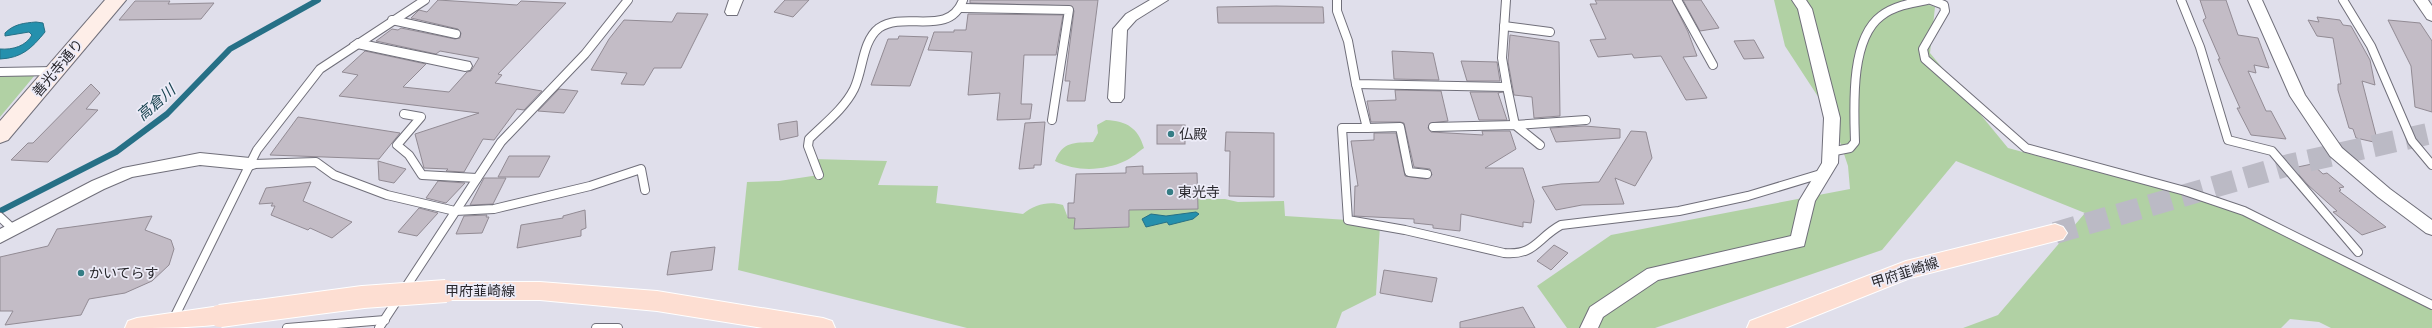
<svg xmlns="http://www.w3.org/2000/svg" width="2432" height="328" viewBox="0 0 2432 328" font-family="Karla,'Noto Sans JP',sans-serif">
<rect width="100%" height="100%" fill="#e0dfeb"/>
<g fill="#b1d1a4">
<polygon points="1774,0 1914,0 1935,7 1930,53 2008,148 2244,211 2432,305 2432,328 2331,328 2319,322 2290,319 2281,328 1963,328 1998,315 2085,213 1956,161 1882,250 1655,328 1567,328 1537,286 1611,235 1850,189 1848,166 1832,118 1785,46"/>
<polygon points="0,75 35,75 0,117"/>
<path d="M1106,120c21,1 32,8 38,28 -6,4 -12,10 -19,13 -21,10 -49,11 -70,0 8,-20 19,-18 38,-19l5,-9 -1,-8z"/>
<path d="M813,159l74,2 -9,24 60,1 -2,17 87,11c12,-10 26,-13 40,-9l5,13h7v11l54,-2 1,-41 68,22v-9h27l13,3 46,-1 1,15 63,4 32,5 -4,70 -34,17 -6,16h-369l-229,-58 9,-88 32,-1 40,-6z"/>
</g>
<g fill="#2590ad" stroke="#267086">
<path d="M36,22l7,1 2,9c-13,16 -23,26 -45,27v-10c13,1 26,-3 32,-14l-3,-3 -24,4v-3c9,-9 19,-10 31,-11z"/>
<polygon points="1196,212 1199,214 1193,219 1169,225 1167,222 1146,227 1142,219 1151,214 1166,216"/>
</g>
<g fill="none" stroke-linecap="round" stroke-linejoin="round">
<polyline stroke="#267086" stroke-width="6" points="0,211 116,152 167,114 230,49 318,0"/>
</g>
<g fill="#c3bcc6" stroke="#928b94">
<polygon points="438,0 517,5 521,1 566,3 498,74 502,75 495,83 542,91 524,110 517,109 494,140 483,139 464,172 446,171 448,169 424,168 415,134 479,113 339,96 358,75 342,72 365,51 426,64 403,87 449,92 467,72 471,71 479,58 440,51 436,54 376,41 392,29 398,30 401,28 455,39 460,38 461,33 458,29 411,18 419,10 427,12"/>
<polygon points="785,0 809,0 793,17 774,12"/>
<polygon points="970,0 1098,0 1085,101 1067,101 1070,81 1065,81 1074,11 1072,6 970,3"/>
<polygon points="1595,0 1672,0 1688,32 1697,56 1683,57 1707,98 1686,100 1661,56 1634,58 1632,54 1598,57 1590,40 1606,39 1590,4 1597,4"/>
<polygon points="1683,0 1701,0 1719,28 1700,31"/>
<polygon points="2200,0 2226,0 2238,35 2258,38 2269,68 2254,65 2256,73 2248,71 2266,111 2271,111 2286,139 2251,135 2237,108 2240,108 2218,59 2220,59 2203,20 2206,18"/>
<polygon points="135,1 170,1 168,4 214,3 201,19 119,20"/>
<polygon points="1276,6 1323,7 1324,23 1218,23 1217,7"/>
<polygon points="677,13 708,14 681,68 654,68 644,85 621,84 627,73 591,70 609,39 624,20 672,22"/>
<polygon points="968,14 1063,15 1056,55 1024,55 1021,104 1032,104 1030,119 997,120 1000,93 968,95 972,52 928,50 934,32 954,32 954,30 966,30"/>
<polygon points="2317,17 2340,20 2343,25 2351,26 2370,60 2375,85 2362,81 2378,143 2356,138 2353,129 2349,128 2338,90 2338,84 2341,84 2333,38 2317,36 2308,20 2319,22"/>
<polygon points="2388,20 2420,23 2432,41 2432,112 2415,107 2411,66"/>
<polygon points="1510,35 1559,42 1560,116 1534,118 1532,97 1514,95 1508,62"/>
<polygon points="899,36 928,37 910,86 871,85 888,39 898,39"/>
<polygon points="1754,40 1764,58 1744,59 1734,41"/>
<polygon points="1392,51 1433,53 1439,80 1394,79"/>
<polygon points="1461,61 1497,62 1500,81 1467,81"/>
<polygon points="91,84 100,93 86,109 98,110 48,162 11,160 28,143 33,143"/>
<polygon points="559,89 578,91 564,113 538,111"/>
<polygon points="1395,90 1441,91 1448,121 1430,123 1428,128 1431,132 1483,135 1482,131 1510,131 1516,149 1485,168 1523,168 1534,201 1531,223 1523,222 1523,227 1461,214 1460,231 1433,228 1433,225 1414,223 1414,219 1354,216 1355,186 1358,186 1351,141 1374,140 1374,133 1396,133 1405,176 1426,179 1432,175 1430,169 1414,167 1404,123 1400,122 1371,122 1367,101 1396,100"/>
<polygon points="1470,92 1503,92 1498,93 1507,120 1479,120"/>
<polygon points="298,117 400,133 379,159 270,155"/>
<polygon points="797,121 798,136 780,140 778,124"/>
<polygon points="1045,122 1041,165 1034,165 1034,168 1019,169 1025,123"/>
<rect x="1157" y="125" width="28" height="19"/>
<polygon points="1585,126 1620,129 1620,138 1556,142 1550,128"/>
<polygon points="1631,131 1646,132 1652,158 1635,186 1615,178 1624,204 1582,205 1556,210 1542,187 1561,184 1599,182"/>
<polygon points="1226,132 1274,133 1274,197 1229,196 1230,151 1225,151"/>
<polygon points="509,156 550,156 539,177 498,177"/>
<polygon points="378,161 406,169 394,183 379,180"/>
<polygon points="2312,164 2323,174 2327,173 2344,187 2339,188 2341,190 2339,191 2386,227 2362,235 2333,212 2337,211 2308,185 2293,168"/>
<polygon points="1143,166 1143,174 1197,173 1198,209 1129,210 1129,227 1074,229 1075,218 1068,218 1068,203 1074,203 1076,174 1126,173 1126,167"/>
<polygon points="484,178 506,178 493,204 470,205"/>
<polygon points="438,181 465,183 446,203 426,198"/>
<polygon points="311,182 303,201 352,222 332,238 310,228 308,230 271,215 275,206 271,206 273,203 259,204 266,188"/>
<polygon points="419,208 438,213 417,236 398,232"/>
<polygon points="585,210 586,228 581,230 581,236 517,248 521,225 563,218 563,216"/>
<polygon points="487,215 486,217 489,217 482,233 456,234 464,216"/>
<polygon points="152,216 145,230 171,240 174,249 169,265 152,281 125,293 89,299 81,315 5,325 13,311 0,311 0,257 48,246 57,229"/>
<polygon points="1554,245 1568,253 1551,270 1537,261"/>
<polygon points="715,247 712,270 667,275 671,252"/>
<polygon points="1384,270 1437,278 1432,302 1380,293"/>
<polygon points="1523,307 1535,328 1460,328 1460,322"/>
</g>
<g fill="none" stroke-linecap="round" stroke-linejoin="round">
<polyline stroke="#bbbac5" stroke-width="22" stroke-dasharray="22 11" stroke-linecap="butt" points="2055,233 2289,165 2432,133"/>
<defs>
<g id="lane">
<polyline points="1337,0 1337,11 1348,41 1356,84 1507,87 1502,58 1506,0"/>
<polyline points="1677,0 1713,65"/>
<polyline points="1931,0 1944,5 1945,11 1923,49 1925,59 2026,148 2185,191 2244,211 2432,305"/>
<polyline points="2181,0 2200,47 2228,140 2272,151 2358,252"/>
<polyline points="2343,0 2371,46 2412,141 2432,165"/>
<polyline points="962,8 1069,10 1052,120"/>
<polyline points="392,20 456,34"/>
<polyline points="1504,26 1550,32"/>
<polyline points="0,72 54,71"/>
<path d="M1356,84l11,44h-25l6,92 57,10 99,23c31,3 33,-15 57,-28l118,-14 69,-15 76,-23"/>
<polyline points="1507,87 1515,125 1586,120"/>
<polyline points="404,114 421,117 397,145 409,155 422,175 477,178"/>
<polyline points="1433,127 1515,125 1540,145"/>
<polyline points="1367,128 1400,127 1409,172 1427,174"/>
<path d="M1830,152l20,-4 5,-6c-1,-35 -5,-103 26,-126 13,-10 30,-13 46,-16"/>
<polyline points="250,164 316,162 334,175 387,195 455,211 494,209 590,186 641,169 645,190"/>
<path d="M819,175l-11,-29 1,-7c15,-15 35,-30 45,-50 9,-18 8,-48 25,-61 26,-18 70,10 84,-28"/>
<polyline points="0,217 14,230"/>
<polyline points="169,328 257,150 320,69 425,0"/>
<polyline points="287,328 385,320"/>
<polyline points="379,328 501,142 585,54 628,0"/>
<polyline points="596,328 618,328"/>
</g>
<g id="street">
<polygon points="729,0 743,0 737,15 727,15 725,12"/>
<polygon points="1150,0 1168,0 1136,20 1127,30 1124,98 1121,102 1111,102 1108,98 1113,29 1126,14"/>
<polygon points="1792,0 1806,0 1812,9 1840,118 1838,163 1815,201 1804,246 1658,280 1603,317 1598,328 1580,328 1590,307 1647,269 1791,236 1799,201 1822,163 1824,118 1798,9"/>
<polygon points="2248,0 2262,0 2305,95 2342,148 2390,189 2432,220 2432,235 2426,233 2378,197 2330,156 2290,96"/>
<polygon points="2414,0 2428,0 2432,6 2432,21 2427,19"/>
<polygon points="357,39 465,61 470,62 472,66 470,70 465,71 352,47 350,44"/>
<polygon points="200,153 250,158 256,160 258,164 256,168 250,170 200,165 132,177 104,189 0,243 0,229 92,181 123,168"/>
</g>
<polygon id="secondary" points="105,0 126,0 8,140 0,143 0,121"/>
<g id="primary">
<polygon points="2055,224 2063,227 2067,233 2063,239 1910,278 1785,328 1747,328 1750,321 1906,261"/>
<polygon points="446,282 540,282 657,291 823,318 832,321 835,328 763,328 657,311 540,300 446,300 438,298 434,291 438,284"/>
<path d="M220,306l9,3 3,7 -3,7c-32,5 -71,5 -104,5l3,-7 9,-3z"/>
</g>
</defs>
<use href="#lane" stroke="#706f7a" stroke-width="10"/>
<use href="#street" stroke="#706f7a" stroke-width="2"/>
<use href="#secondary" stroke="#706f7a" stroke-width="2"/>
<use href="#primary" stroke="#fff" stroke-width="2"/>
<use href="#lane" stroke="#fff" stroke-width="8"/>
<use href="#street" fill="#fff" fill-rule="evenodd"/>
<use href="#secondary" fill="#feeee8" fill-rule="evenodd"/>
<use href="#primary" fill="#fdded2" fill-rule="evenodd"/>
<defs>
<polyline id="primary-bridge" points="220,316 363,297 446,291"/>
</defs>
<use href="#primary-bridge" stroke="#fff" stroke-width="24" stroke-linecap="butt"/>
<use href="#primary-bridge" stroke="#fdded2" stroke-width="22"/>
</g>
<g fill="#357d85" stroke="#edecf8" stroke-width="1.5">
<circle cx="1171" cy="134" r="4"/>
<circle cx="1170" cy="192" r="4"/>
<circle cx="81" cy="273" r="4"/>
</g>
<g text-anchor="middle" dominant-baseline="central" stroke-width="3.5" stroke-linejoin="round" paint-order="stroke">
<g font-size="14" fill="#28272c" stroke="#edecf8">
<text transform="translate(58 68) rotate(-50)">善光寺通り</text>
<text transform="translate(1905 273) rotate(-18)">甲府韮崎線</text>
<text x="480" y="291">甲府韮崎線</text>
</g>
<g font-size="14" fill="#28272c" stroke="#edecf8" text-anchor="start">
<text x="1179" y="134">仏殿</text>
<text x="1178" y="192">東光寺</text>
<text x="89" y="273">かいてらす</text>
</g>
<g font-size="15" font-style="italic" fill="#133f4c" stroke="#edecf8">
<text transform="translate(156 103) rotate(-41)">高倉川</text>
</g>
</g>
</svg>
